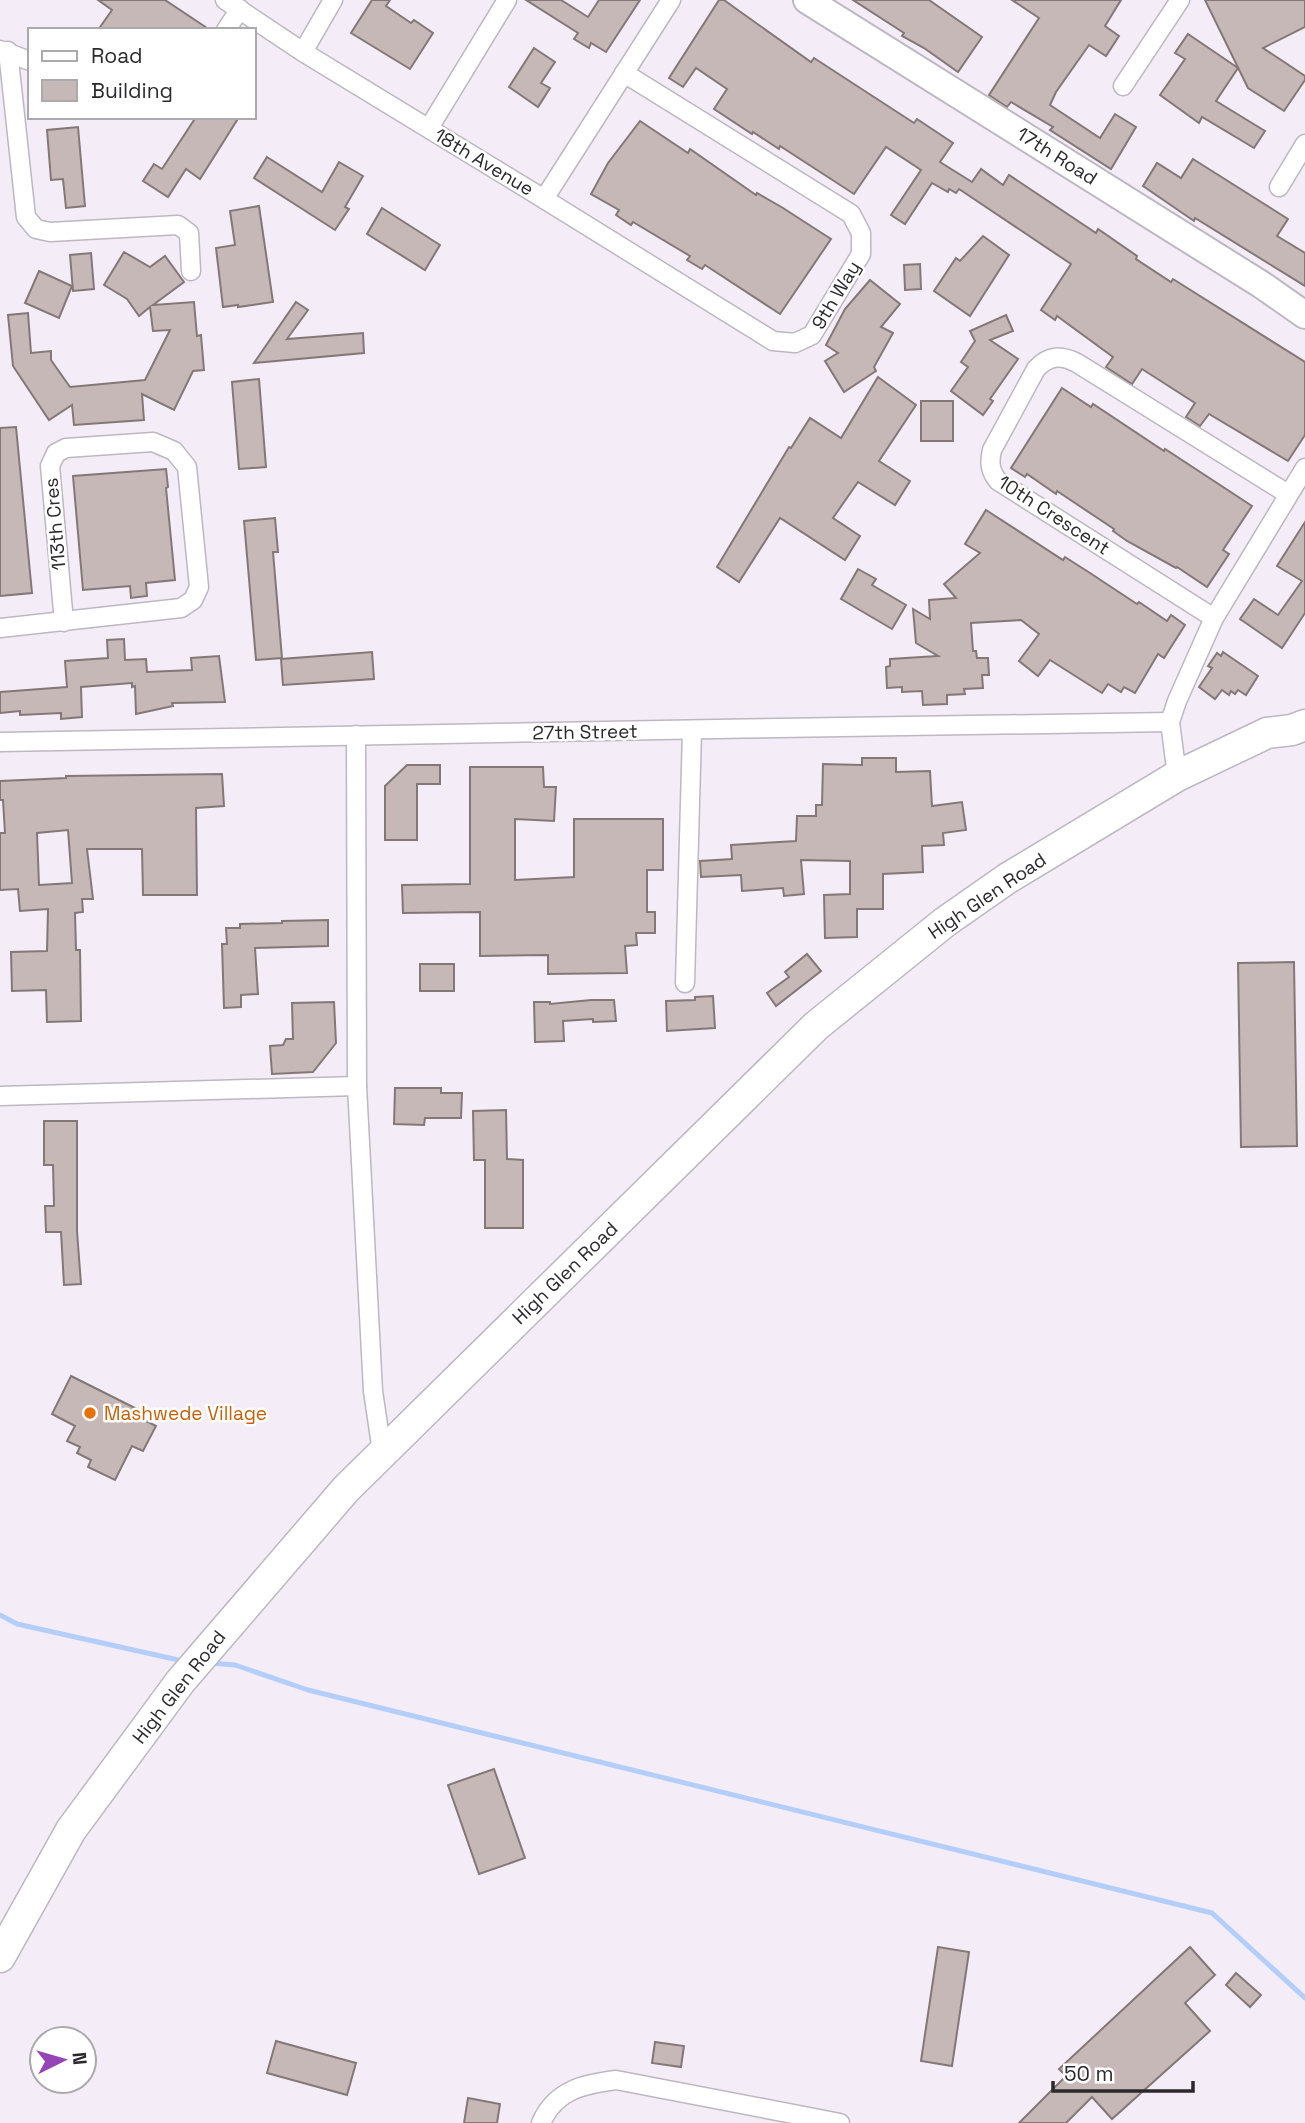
<svg xmlns="http://www.w3.org/2000/svg" width="1305" height="2123" viewBox="0 0 1305 2123" font-family="'Space Grotesk',sans-serif">
<rect width="100%" height="100%" fill="#f4edf8"/>
<g fill="none" stroke-linecap="round" stroke-linejoin="round">
<g stroke="#b3cff9" stroke-width="5">
<polyline points="0,1615 17,1624 183,1661"/>
<polyline points="210,1663 235,1665 308,1690 1212,1913 1305,1998"/>
</g>
</g>
<g fill="#c5b8b7" stroke="#847877" stroke-width="2" fill-rule="evenodd">
<polygon points="98,0 165,0 210,30 98,30 112,10"/>
<polygon points="372,0 390,0 386,6 411,23 414,20 433,33 410,69 351,33"/>
<polygon points="526,0 561,0 588,17 599,0 640,0 606,52 591,43 589,48 574,39 578,33"/>
<polygon points="719,0 724,0 735,8 811,62 814,58 914,123 917,119 953,143 940,162 972,182 981,169 1003,185 1009,175 1096,233 1098,229 1137,256 1136,259 1171,282 1173,279 1305,362 1305,435 1288,461 1209,414 1200,426 1186,417 1195,403 1142,369 1132,384 1106,367 1113,357 1057,316 1055,320 1041,310 1071,264 959,189 956,193 949,189 948,192 932,183 905,224 891,215 921,170 886,147 854,194 780,146 779,149 753,132 752,134 714,109 727,89 696,68 683,87 669,78"/>
<polygon points="853,0 929,0 982,37 958,72 924,48 902,36 904,33"/>
<polygon points="1012,0 1121,0 1105,26 1119,36 1106,56 1089,45 1056,92 1050,105 1100,138 1115,114 1136,127 1111,169 1050,130 1053,127 1011,102 1007,107 989,95 1039,18"/>
<polygon points="1205,0 1305,0 1305,27 1263,48 1305,76 1305,80 1284,111 1248,88"/>
<polygon points="1188,34 1238,68 1216,101 1265,131 1254,148 1202,117 1199,123 1160,95 1185,59 1175,53"/>
<polygon points="534,48 555,62 541,83 550,88 538,107 509,87"/>
<polygon points="196,117 239,117 200,179 186,169 168,197 143,181 154,164 162,169"/>
<polygon points="640,121 688,153 690,149 756,195 757,193 783,208 831,239 780,314 705,265 702,269 687,260 690,256 633,222 631,225 616,215 619,210 591,194 608,163"/>
<polygon points="78,127 85,206 66,208 63,179 51,180 47,130"/>
<polygon points="267,157 322,192 339,162 363,176 345,207 349,209 335,230 254,178"/>
<polygon points="1193,159 1288,219 1277,236 1305,253 1305,286 1195,218 1194,221 1143,186 1157,163 1181,178"/>
<polygon points="259,206 273,302 238,307 238,305 223,307 216,248 235,245 230,211"/>
<polygon points="382,208 440,245 425,270 367,234"/>
<polygon points="983,236 1009,255 970,316 934,291 956,258 960,261"/>
<polygon points="124,252 150,267 165,256 184,282 153,305 194,302 197,336 201,335 204,370 193,371 174,410 142,394 144,420 74,425 72,405 49,420 13,366 8,315 28,313 31,353 51,351 51,360 70,387 145,380 170,330 153,331 150,307 139,316 127,299 104,285"/>
<polygon points="91,253 94,289 73,291 70,255"/>
<polygon points="920,264 921,289 905,290 904,265"/>
<polygon points="39,271 72,286 59,318 25,303"/>
<polygon points="870,280 900,304 881,327 893,333 874,367 876,371 844,392 825,361 838,353 826,345 845,309"/>
<polygon points="296,302 308,310 287,339 363,333 364,353 254,363"/>
<polygon points="1006,315 1013,331 990,340 1018,359 990,399 993,401 983,415 951,391 968,367 961,362 975,341 970,331"/>
<polygon points="878,377 916,405 879,461 910,481 895,505 858,482 833,518 860,536 845,560 780,518 739,582 717,567 789,447 791,448 810,418 841,438"/>
<polygon points="259,379 266,467 239,469 232,382"/>
<polygon points="1062,388 1091,407 1093,404 1164,451 1165,449 1252,506 1223,550 1229,554 1207,587 1177,567 1176,568 1127,541 1113,531 1114,529 1057,491 1056,494 1027,474 1025,477 1011,468"/>
<rect x="921" y="401" width="32" height="40"/>
<polygon points="16,427 32,593 0,596 0,428"/>
<polygon points="166,469 168,487 166,488 175,580 146,583 147,596 131,598 130,586 83,590 73,476"/>
<polygon points="986,510 1063,560 1065,557 1090,573 1137,604 1139,602 1167,621 1171,615 1185,625 1164,658 1158,654 1135,693 1124,687 1121,692 1108,684 1102,693 1050,660 1038,676 1019,661 1039,634 1021,620 971,623 973,651 976,651 977,658 988,658 989,675 982,675 983,688 964,689 965,694 947,695 947,704 923,705 922,691 902,692 902,687 887,688 886,667 890,666 890,659 938,656 916,643 913,609 930,619 929,600 956,598 944,584 980,553 965,544"/>
<polygon points="275,518 278,552 273,552 282,658 256,660 244,521"/>
<polygon points="1305,522 1305,613 1282,648 1240,619 1254,599 1278,615 1302,581 1277,566"/>
<polygon points="858,569 876,579 872,585 906,605 892,629 841,599"/>
<polygon points="124,639 125,660 146,659 147,672 192,670 191,658 219,656 225,702 172,703 173,706 136,714 135,686 132,687 132,683 81,687 82,717 61,719 61,713 20,715 20,711 0,713 0,692 67,687 65,661 108,658 107,640"/>
<polygon points="372,652 374,679 283,685 281,659"/>
<polygon points="1223,652 1258,676 1246,695 1238,690 1235,694 1231,691 1229,695 1222,690 1215,699 1199,687 1212,668 1208,666 1217,653 1221,656"/>
<polygon points="862,758 896,758 896,772 930,771 932,806 962,802 966,830 943,833 944,845 922,846 923,872 883,874 883,909 857,909 857,937 825,938 824,895 850,894 850,861 801,860 804,894 784,896 783,888 742,891 741,875 701,877 700,861 732,859 731,845 796,841 797,816 816,816 816,805 822,805 823,764 862,765"/>
<polygon points="407,765 440,765 440,784 417,784 417,840 385,840 385,786"/>
<polygon points="470,767 543,767 544,787 556,787 554,821 515,819 515,880 574,877 574,819 663,819 663,870 647,870 647,912 655,912 655,933 636,933 637,945 625,946 627,973 548,974 548,955 480,956 480,912 403,913 402,885 470,884"/>
<path d="M222,774l2,32 -28,2 1,87h-54l-1,-46h-55l6,50h-11l1,13 -8,1 1,37h4l1,71 -34,1 -1,-32 -34,1 -1,-39 36,-1 1,-42 -28,2 -2,-22 -18,1v-57h5l-2,-33h-3v-19l66,-3v-2zM68,830l4,53 -33,2 -2,-52z"/>
<polygon points="328,920 328,946 255,948 258,994 241,995 241,1007 224,1008 222,944 227,944 226,928 240,928 240,924 282,923 282,921"/>
<polygon points="807,954 821,971 776,1006 767,993 789,977 785,972"/>
<polygon points="1294,962 1297,1146 1241,1147 1238,963"/>
<rect x="420" y="964" width="34" height="27"/>
<polygon points="713,996 715,1028 667,1031 666,1001 695,1000 695,997"/>
<polygon points="591,1000 614,1000 616,1021 593,1022 593,1019 563,1021 564,1041 535,1042 534,1002 550,1002 550,1004"/>
<polygon points="334,1002 336,1043 313,1072 272,1074 270,1046 283,1045 286,1039 293,1039 292,1003"/>
<polygon points="395,1088 441,1088 441,1093 462,1093 461,1118 425,1118 424,1125 394,1124"/>
<polygon points="506,1110 507,1159 523,1160 523,1228 485,1228 485,1160 474,1160 473,1111"/>
<polygon points="44,1121 77,1121 77,1231 81,1284 64,1285 61,1232 46,1232 45,1206 54,1206 53,1165 44,1165"/>
<polygon points="71,1376 145,1413 142,1419 156,1426 143,1451 132,1446 115,1480 88,1467 91,1460 77,1453 80,1447 67,1441 75,1426 52,1414"/>
<polygon points="494,1769 525,1858 479,1874 448,1785"/>
<polygon points="938,1947 969,1952 952,2066 921,2061"/>
<polygon points="1190,1947 1215,1975 1185,2003 1210,2031 1112,2119 1092,2097 1066,2123 1019,2123 1066,2076 1059,2069"/>
<polygon points="1236,1973 1261,1995 1250,2007 1226,1985"/>
<polygon points="276,2041 356,2063 347,2095 267,2073"/>
<polygon points="655,2042 684,2046 681,2067 652,2063"/>
<polygon points="468,2098 500,2104 497,2123 464,2123"/>
</g>
<g fill="none" stroke-linecap="round" stroke-linejoin="round">
<defs>
<g id="street">
<polyline points="225,0 303,52 544,199 671,0"/>
<polyline points="226,30 240,9"/>
<polyline points="0,50 30,61"/>
<polyline points="8,51 26,217 36,229 50,232 178,225 189,233 191,271"/>
<polyline points="303,52 333,0"/>
<polyline points="1123,86 1180,0"/>
<polyline points="429,128 507,0"/>
<polyline points="1279,187 1305,144"/>
<polyline points="544,199 773,341 795,343 812,335 861,254 861,233 851,214 624,73"/>
<path d="M1214,618l-216,-137c-8,-10 -9,-18 -6,-31l44,-81c13,-14 25,-14 41,-6l211,131"/>
<polyline points="0,628 181,608 193,600 199,587 187,467 174,451 153,442 66,448 56,453 50,466 64,622"/>
<polyline points="356,735 357,1086 373,1391 382,1452"/>
<path d="M0,742c390,-10 780,-13 1170,-20"/>
<polyline points="1177,776 1170,722 1177,701 1214,618 1305,468"/>
<polyline points="685,983 692,731"/>
<polyline points="0,1096 357,1086"/>
<path d="M541,2123c14,-33 43,-39 75,-43l224,43"/>
</g>
<polyline id="secondary" points="807,0 1262,285 1305,315"/>
<polyline id="primary" points="0,1957 71,1830 180,1682 346,1489 816,1026 945,922 1008,878 1177,776 1267,733 1292,730 1305,725"/>
</defs>
<use href="#street" stroke="#bdb7c1" stroke-width="21"/>
<use href="#secondary" stroke="#bdb7c1" stroke-width="30"/>
<use href="#primary" stroke="#bdb7c1" stroke-width="33"/>
<use href="#street" stroke="#fff" stroke-width="18"/>
<use href="#secondary" stroke="#fff" stroke-width="26"/>
<use href="#primary" stroke="#fff" stroke-width="30"/>
</g>
<circle fill="#e8710a" stroke="#fff" stroke-width="2.5" cx="90" cy="1413" r="7"/>
<g text-anchor="middle" dominant-baseline="central" stroke-width="5" stroke-linejoin="round" paint-order="stroke">
<g font-size="19" fill="#2b292c" stroke="#fff">
<text transform="translate(1057 156) rotate(32)">17th Road</text>
<text transform="translate(484 162) rotate(31)">18th Avenue</text>
<text transform="translate(836 295) rotate(-59)">9th Way</text>
<text transform="translate(1054 515) rotate(33)">10th Crescent</text>
<text transform="translate(55 524) rotate(-95)">113th Cres</text>
<text transform="translate(585 732) rotate(-1)">27th Street</text>
<text transform="translate(987 896) rotate(-34)">High Glen Road</text>
<text transform="translate(565 1273) rotate(-44)">High Glen Road</text>
<text transform="translate(179 1687) rotate(-52)">High Glen Road</text>
</g>
<g font-size="19" fill="#c56008" stroke="#fff" text-anchor="start">
<text x="104" y="1413">Mashwede Village</text>
</g>
</g>
<rect x="28" y="28" width="228" height="91" fill="#ffffff" stroke="#aaa9ab" stroke-width="2"/>
<rect x="42" y="51" width="35" height="10" fill="#ffffff" stroke="#aaa9ab" stroke-width="2"/>
<text x="91" y="63" font-size="21" fill="#2b292c">Road</text>
<rect x="42" y="80" width="35" height="21" fill="#c5b8b7" stroke="#aaa9ab" stroke-width="2"/>
<text x="91" y="98" font-size="21" fill="#2b292c">Building</text>
<g transform="translate(63 2060) rotate(85)"><circle r="33" fill="#ffffff" stroke="#aaa9ab" stroke-width="2"/>
<path d="M0-5L12 26L0 18L-12 26Z" fill="#9545b5"/>
<text y="-10" font-size="19" font-weight="bold" text-anchor="middle" fill="#2b292c">N</text>
</g>
<path d="M1053 2081v10h140v-10" fill="none" stroke="#2b292c" stroke-width="3.5"/>
<text x="1064" y="2081" font-size="21" fill="#2b292c" stroke="#ffffff" stroke-width="5" paint-order="stroke">50 m</text>
</svg>
